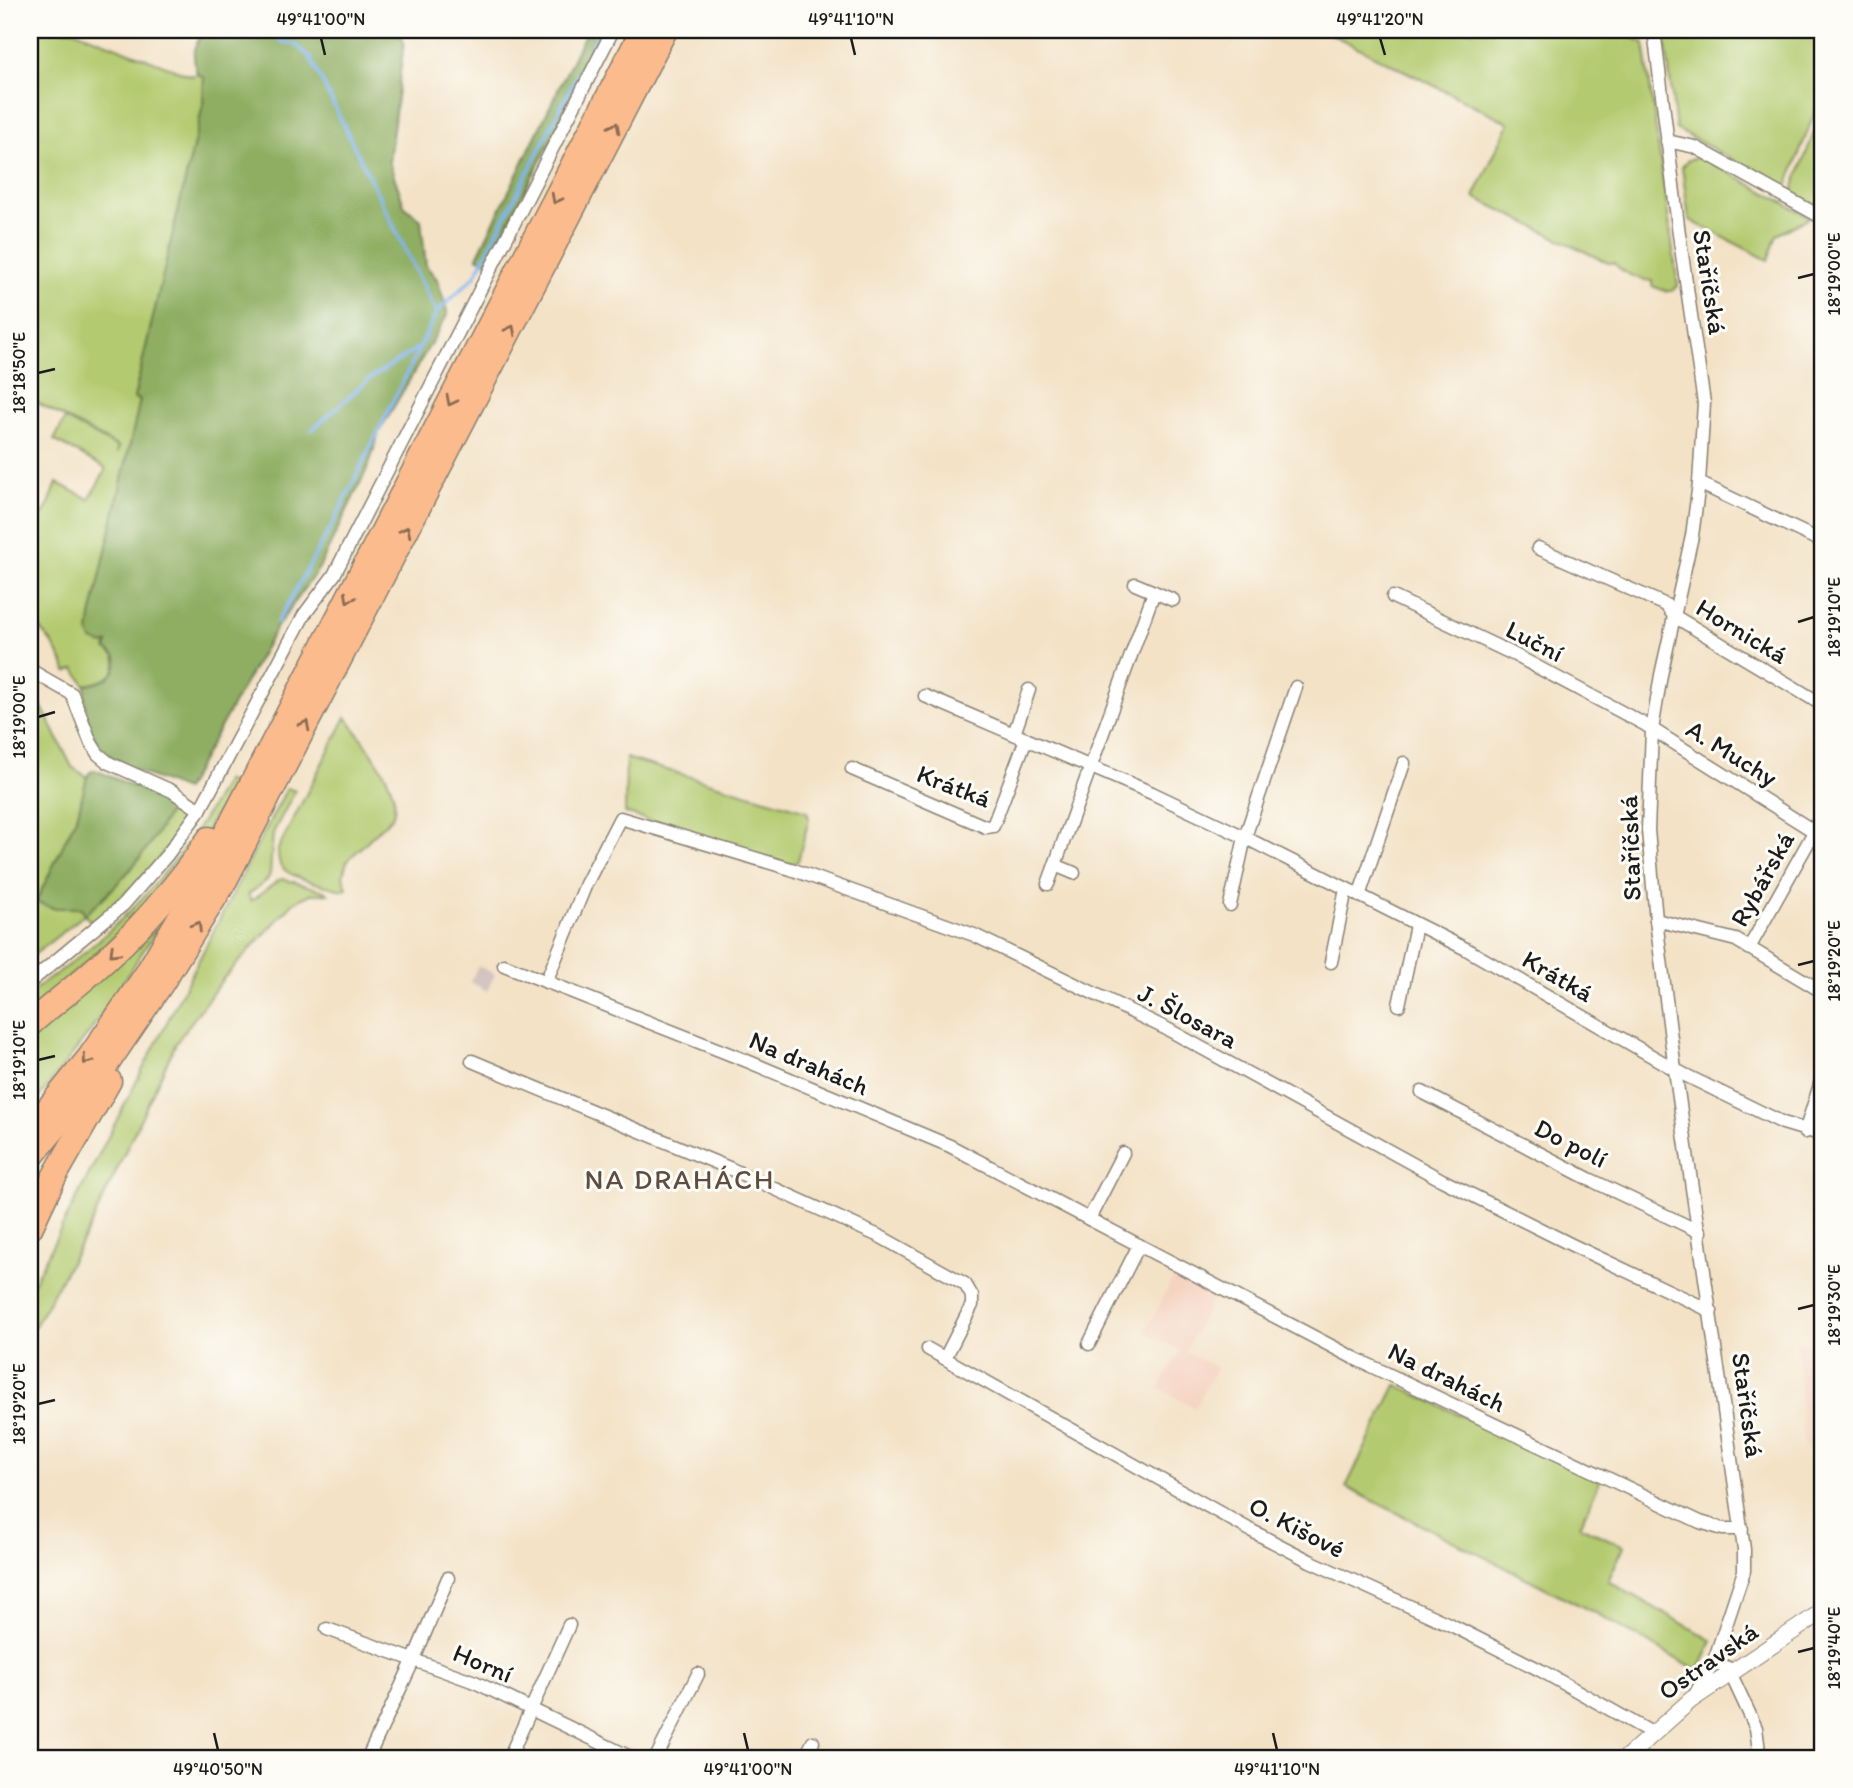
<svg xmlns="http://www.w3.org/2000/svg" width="1853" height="1788" viewBox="0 0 1853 1788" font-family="Itim,sans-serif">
<rect width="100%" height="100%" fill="#fdfcf7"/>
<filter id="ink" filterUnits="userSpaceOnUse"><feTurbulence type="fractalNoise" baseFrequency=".0143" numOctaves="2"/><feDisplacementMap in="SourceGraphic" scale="14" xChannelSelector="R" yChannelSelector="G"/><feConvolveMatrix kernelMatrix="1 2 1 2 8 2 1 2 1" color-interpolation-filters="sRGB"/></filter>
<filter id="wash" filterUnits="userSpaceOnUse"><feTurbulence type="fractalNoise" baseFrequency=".00686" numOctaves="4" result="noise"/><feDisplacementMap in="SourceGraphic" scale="28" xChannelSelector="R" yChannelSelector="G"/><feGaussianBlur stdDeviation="1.57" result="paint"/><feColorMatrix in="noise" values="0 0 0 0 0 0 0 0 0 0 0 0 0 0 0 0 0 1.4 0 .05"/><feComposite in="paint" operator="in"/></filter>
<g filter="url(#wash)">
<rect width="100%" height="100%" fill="#f3e2c6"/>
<g fill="#f5d3c1">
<polygon points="1177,1271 1216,1292 1185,1351 1216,1368 1195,1408 1159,1388 1180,1351 1145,1332"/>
<polygon points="1796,1340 1823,1348 1823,1455 1804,1448"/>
</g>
<polygon fill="#d1c0bc" points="478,966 495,974 487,991 470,982"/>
<g fill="#b4ca6f" stroke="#687346" stroke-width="2">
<path d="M30,30h43l119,46 5,-2 7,2 -1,29 -69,293 6,2 -49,217c19,29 48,59 -6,68l-10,-16 -9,3 -2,-8 -12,-21 -22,-27v-100l9,4 9,-14 9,-23 32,16 16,-28v-3l-51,-28 11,-21 52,28v7l2,-7 -89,-48z"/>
<path d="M1323,30h295l26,13 34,243 -6,5h-6l-14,-5v-5c-13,-1 -30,-8 -38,-18h-6l-134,-66 35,-74z"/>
<polygon points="1664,30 1823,30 1823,90 1786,189 1762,176 1764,173 1750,166 1748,168 1676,129"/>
<polygon points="1823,108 1823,209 1792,192"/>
<polygon points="1697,158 1706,160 1810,217 1777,235 1768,260 1695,223 1689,219 1682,167 1688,160"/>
<path d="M30,694l10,9 32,64 15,10 -9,37 -42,88 17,6h29l2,6c37,-30 67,-65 88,-108l13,8c-11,37 -63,83 -91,110l-10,-9 -54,43z"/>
<path d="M346,717c15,22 60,73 46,100l-45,44 -4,15 4,12 -6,2c-15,-5 -51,-11 -60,-24 -3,-4 -3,-11 -3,-17z"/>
<polygon points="626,758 807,811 809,819 798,861 791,866 625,813"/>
<path d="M226,780l8,6 -44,70 -35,44 -125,112v-19c20,-15 41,-29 61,-46 54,-46 102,-103 135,-167z"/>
<polygon points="287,788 295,791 273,833 270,874 267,880 248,895 251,901 279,880 284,879 324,891 328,894 311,894 294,902 222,980 176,1043 90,1227 30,1335 30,1289"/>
<polygon points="161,924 89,1033 30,1109 30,1034 124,958"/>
<polygon points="1396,1385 1600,1481 1580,1526 1624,1546 1608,1581 1713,1641 1698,1671 1599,1615 1346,1487"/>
</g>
<g fill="#8fae62" stroke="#56653f" stroke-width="2">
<path d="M206,30h185l9,5 4,7 -15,120 16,45 16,13 5,46 11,13 11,35 -69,118 -10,33 -50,103 -43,60 -91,162c-57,-24 -105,-29 -100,-105 15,-2 35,-8 31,-28l-10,-8 2,-6 -5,2 -11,-5 -3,-7 2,-16 49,-217 -6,-2 69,-293 1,-28 -7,-3c-5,-22 -6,-26 9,-44z"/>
<polygon points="587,30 608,30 488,262 477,257"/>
<path d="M95,770l63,27 14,9c-22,44 -50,77 -88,109l-2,-7h-29l-17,-6 42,-88 9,-37 3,-5z"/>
</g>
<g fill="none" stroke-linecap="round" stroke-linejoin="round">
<g stroke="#81b6ef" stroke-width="3.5">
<polyline points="280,41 296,45 310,57 436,312"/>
<polyline points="312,430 368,380 418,348"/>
<polyline points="277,623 335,520 437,312 475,276 600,30"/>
</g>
</g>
</g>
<g filter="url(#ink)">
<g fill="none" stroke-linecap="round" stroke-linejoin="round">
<defs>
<g id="minor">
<polyline points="1654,30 1679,234 1704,403 1699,483 1692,536 1661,675 1652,730 1648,830 1656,920 1675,1070 1744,1549 1744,1571 1714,1661 1693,1698"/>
<polyline points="1667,141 1695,147 1823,218"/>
<polyline points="1699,483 1823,542"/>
<polyline points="1538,548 1666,605 1674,616 1823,705"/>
<polyline points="1135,584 1173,600"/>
<polyline points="1393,597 1511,653 1644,724 1823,837"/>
<polyline points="30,670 72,694 91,743 98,754 109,763 172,791 200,810"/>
<polyline points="925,696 1152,793 1236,833 1466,949 1683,1074 1783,1123 1823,1135"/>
<polyline points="1014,734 1029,690"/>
<polyline points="852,769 986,827 993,826 1026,739"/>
<polyline points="1055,865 1074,873"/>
<polyline points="1048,884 1154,592"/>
<polyline points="1359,896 1404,763"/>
<polyline points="1230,905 1245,837 1296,687"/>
<polyline points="1656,920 1736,940 1823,992"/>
<polyline points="1749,948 1814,832"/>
<polyline points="1331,962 1346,889"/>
<polyline points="504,965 747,1061 950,1146 1354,1358 1700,1522 1723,1529 1742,1529"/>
<polyline points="30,982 123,905 167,855 200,810 304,615 334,575 613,30"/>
<polyline points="546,982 586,884 620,818 791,869 974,935 1169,1030 1442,1180 1572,1245 1711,1311"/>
<polyline points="1399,1005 1416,925"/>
<polyline points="472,1061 729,1168 881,1237 965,1284 972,1296 972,1305 945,1358"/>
<polyline points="1422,1092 1589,1179 1700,1232"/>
<polyline points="1805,1132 1823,1075"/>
<polyline points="1089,1219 1123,1153"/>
<polyline points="1089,1344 1139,1245"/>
<polyline points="928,1349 1252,1531 1310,1561 1453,1626 1540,1670 1652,1733"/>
<polyline points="327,1629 475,1682 632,1758"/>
<polyline points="1714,1661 1728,1668 1756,1728 1760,1758"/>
<polyline points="369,1755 414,1659 448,1578"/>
<polyline points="509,1758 569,1625"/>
<polyline points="656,1758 698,1674"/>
<polyline points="805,1758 813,1742"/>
</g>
<polyline id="tertiary" points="1626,1758 1691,1700 1823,1611"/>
<g id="motorway">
<path d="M30,1024c20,-18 42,-34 62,-52 44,-38 84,-84 117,-133"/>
<polyline points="30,1131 90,1057 146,975 203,878 643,30"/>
<polyline points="30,1158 104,1068 161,984 223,884 665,30"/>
<polyline points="30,1228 54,1177 109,1081"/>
</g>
</defs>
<use href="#minor" stroke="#887f71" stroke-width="15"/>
<use href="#tertiary" stroke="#887f71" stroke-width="18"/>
<use href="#motorway" stroke="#887f71" stroke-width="27"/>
<use href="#minor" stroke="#fff" stroke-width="12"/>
<use href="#tertiary" stroke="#fff" stroke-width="16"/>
<use href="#motorway" stroke="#fbbb8c" stroke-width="24"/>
</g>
<defs><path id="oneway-chevron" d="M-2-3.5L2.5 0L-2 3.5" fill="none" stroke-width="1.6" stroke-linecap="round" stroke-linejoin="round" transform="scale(1.75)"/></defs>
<g stroke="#8c6c54">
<use href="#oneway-chevron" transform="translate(615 127) rotate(-63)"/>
<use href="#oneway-chevron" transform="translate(556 199) rotate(117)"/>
<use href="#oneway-chevron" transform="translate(511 330) rotate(-63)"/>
<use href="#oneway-chevron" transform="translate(451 401) rotate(117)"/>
<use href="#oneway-chevron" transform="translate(406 531) rotate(-62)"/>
<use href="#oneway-chevron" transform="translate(349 598) rotate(118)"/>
<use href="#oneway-chevron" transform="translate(305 725) rotate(-63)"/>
<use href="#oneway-chevron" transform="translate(197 926) rotate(-58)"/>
<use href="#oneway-chevron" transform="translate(114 952) rotate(136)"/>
<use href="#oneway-chevron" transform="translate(87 1060) rotate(127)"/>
</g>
</g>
<path fill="none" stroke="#1c1c1c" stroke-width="2.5" d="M321,38l4,17M851,38l4,17M1380,38l5,17M1798,278l16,-4M38,373l17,-4M1798,622l16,-5M38,717l17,-5M1798,965l16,-4M38,1060l17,-4M1798,1309l16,-4M38,1404l17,-4M1798,1652l16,-4M214,1733l4,17M744,1733l4,17M1273,1733l4,17"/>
<g text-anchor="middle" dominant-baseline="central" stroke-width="6" stroke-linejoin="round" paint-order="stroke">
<g font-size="26" fill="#1c1c1c" stroke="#fdfcf7">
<text transform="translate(1710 282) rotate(81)">Staříčská</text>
<text transform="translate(1742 631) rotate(31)">Hornická</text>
<text transform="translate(1535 641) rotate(27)">Luční</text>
<text transform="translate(1732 753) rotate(32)">A. Muchy</text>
<text transform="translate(954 786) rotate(21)">Krátká</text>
<text transform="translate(1630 848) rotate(-92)">Staříčská</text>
<text transform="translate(1762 879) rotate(-61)">Rybářská</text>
<text transform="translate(1558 976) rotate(30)">Krátká</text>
<text transform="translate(1188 1016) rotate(28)">J. Šlosara</text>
<text transform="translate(809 1063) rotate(23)">Na drahách</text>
<text transform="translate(1571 1143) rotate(27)">Do polí</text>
<text transform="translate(1447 1377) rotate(26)">Na drahách</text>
<text transform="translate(1748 1405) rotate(82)">Staříčská</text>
<text transform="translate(1297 1527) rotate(27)">O. Kišové</text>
<text transform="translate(1708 1661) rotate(-35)">Ostravská</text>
<text transform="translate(483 1663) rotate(23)">Horní</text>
</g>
<g font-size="28" letter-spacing="2" fill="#604d42" stroke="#fdfcf7">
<text x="680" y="1179">NA DRAHÁCH</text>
</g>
</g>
<rect width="1853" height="1788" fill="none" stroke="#fdfcf7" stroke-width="77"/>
<rect x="38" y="38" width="1776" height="1712" fill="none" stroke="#1c1c1c" stroke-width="2.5"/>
<g font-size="18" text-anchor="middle" fill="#1c1c1c">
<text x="321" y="25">49°41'00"N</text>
<text x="851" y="25">49°41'10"N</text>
<text x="1380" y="25">49°41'20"N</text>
<text transform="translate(1834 274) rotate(-90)" y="6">18°19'00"E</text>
<text transform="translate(19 373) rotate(-90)" y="6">18°18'50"E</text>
<text transform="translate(1834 617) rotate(-90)" y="6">18°19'10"E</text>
<text transform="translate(19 717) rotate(-90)" y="6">18°19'00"E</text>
<text transform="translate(1834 961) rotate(-90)" y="6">18°19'20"E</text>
<text transform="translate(19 1060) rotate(-90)" y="6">18°19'10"E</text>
<text transform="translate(1834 1305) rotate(-90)" y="6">18°19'30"E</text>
<text transform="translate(19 1404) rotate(-90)" y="6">18°19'20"E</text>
<text transform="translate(1834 1648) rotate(-90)" y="6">18°19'40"E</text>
<text x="218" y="1775">49°40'50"N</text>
<text x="748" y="1775">49°41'00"N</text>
<text x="1277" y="1775">49°41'10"N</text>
</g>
</svg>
